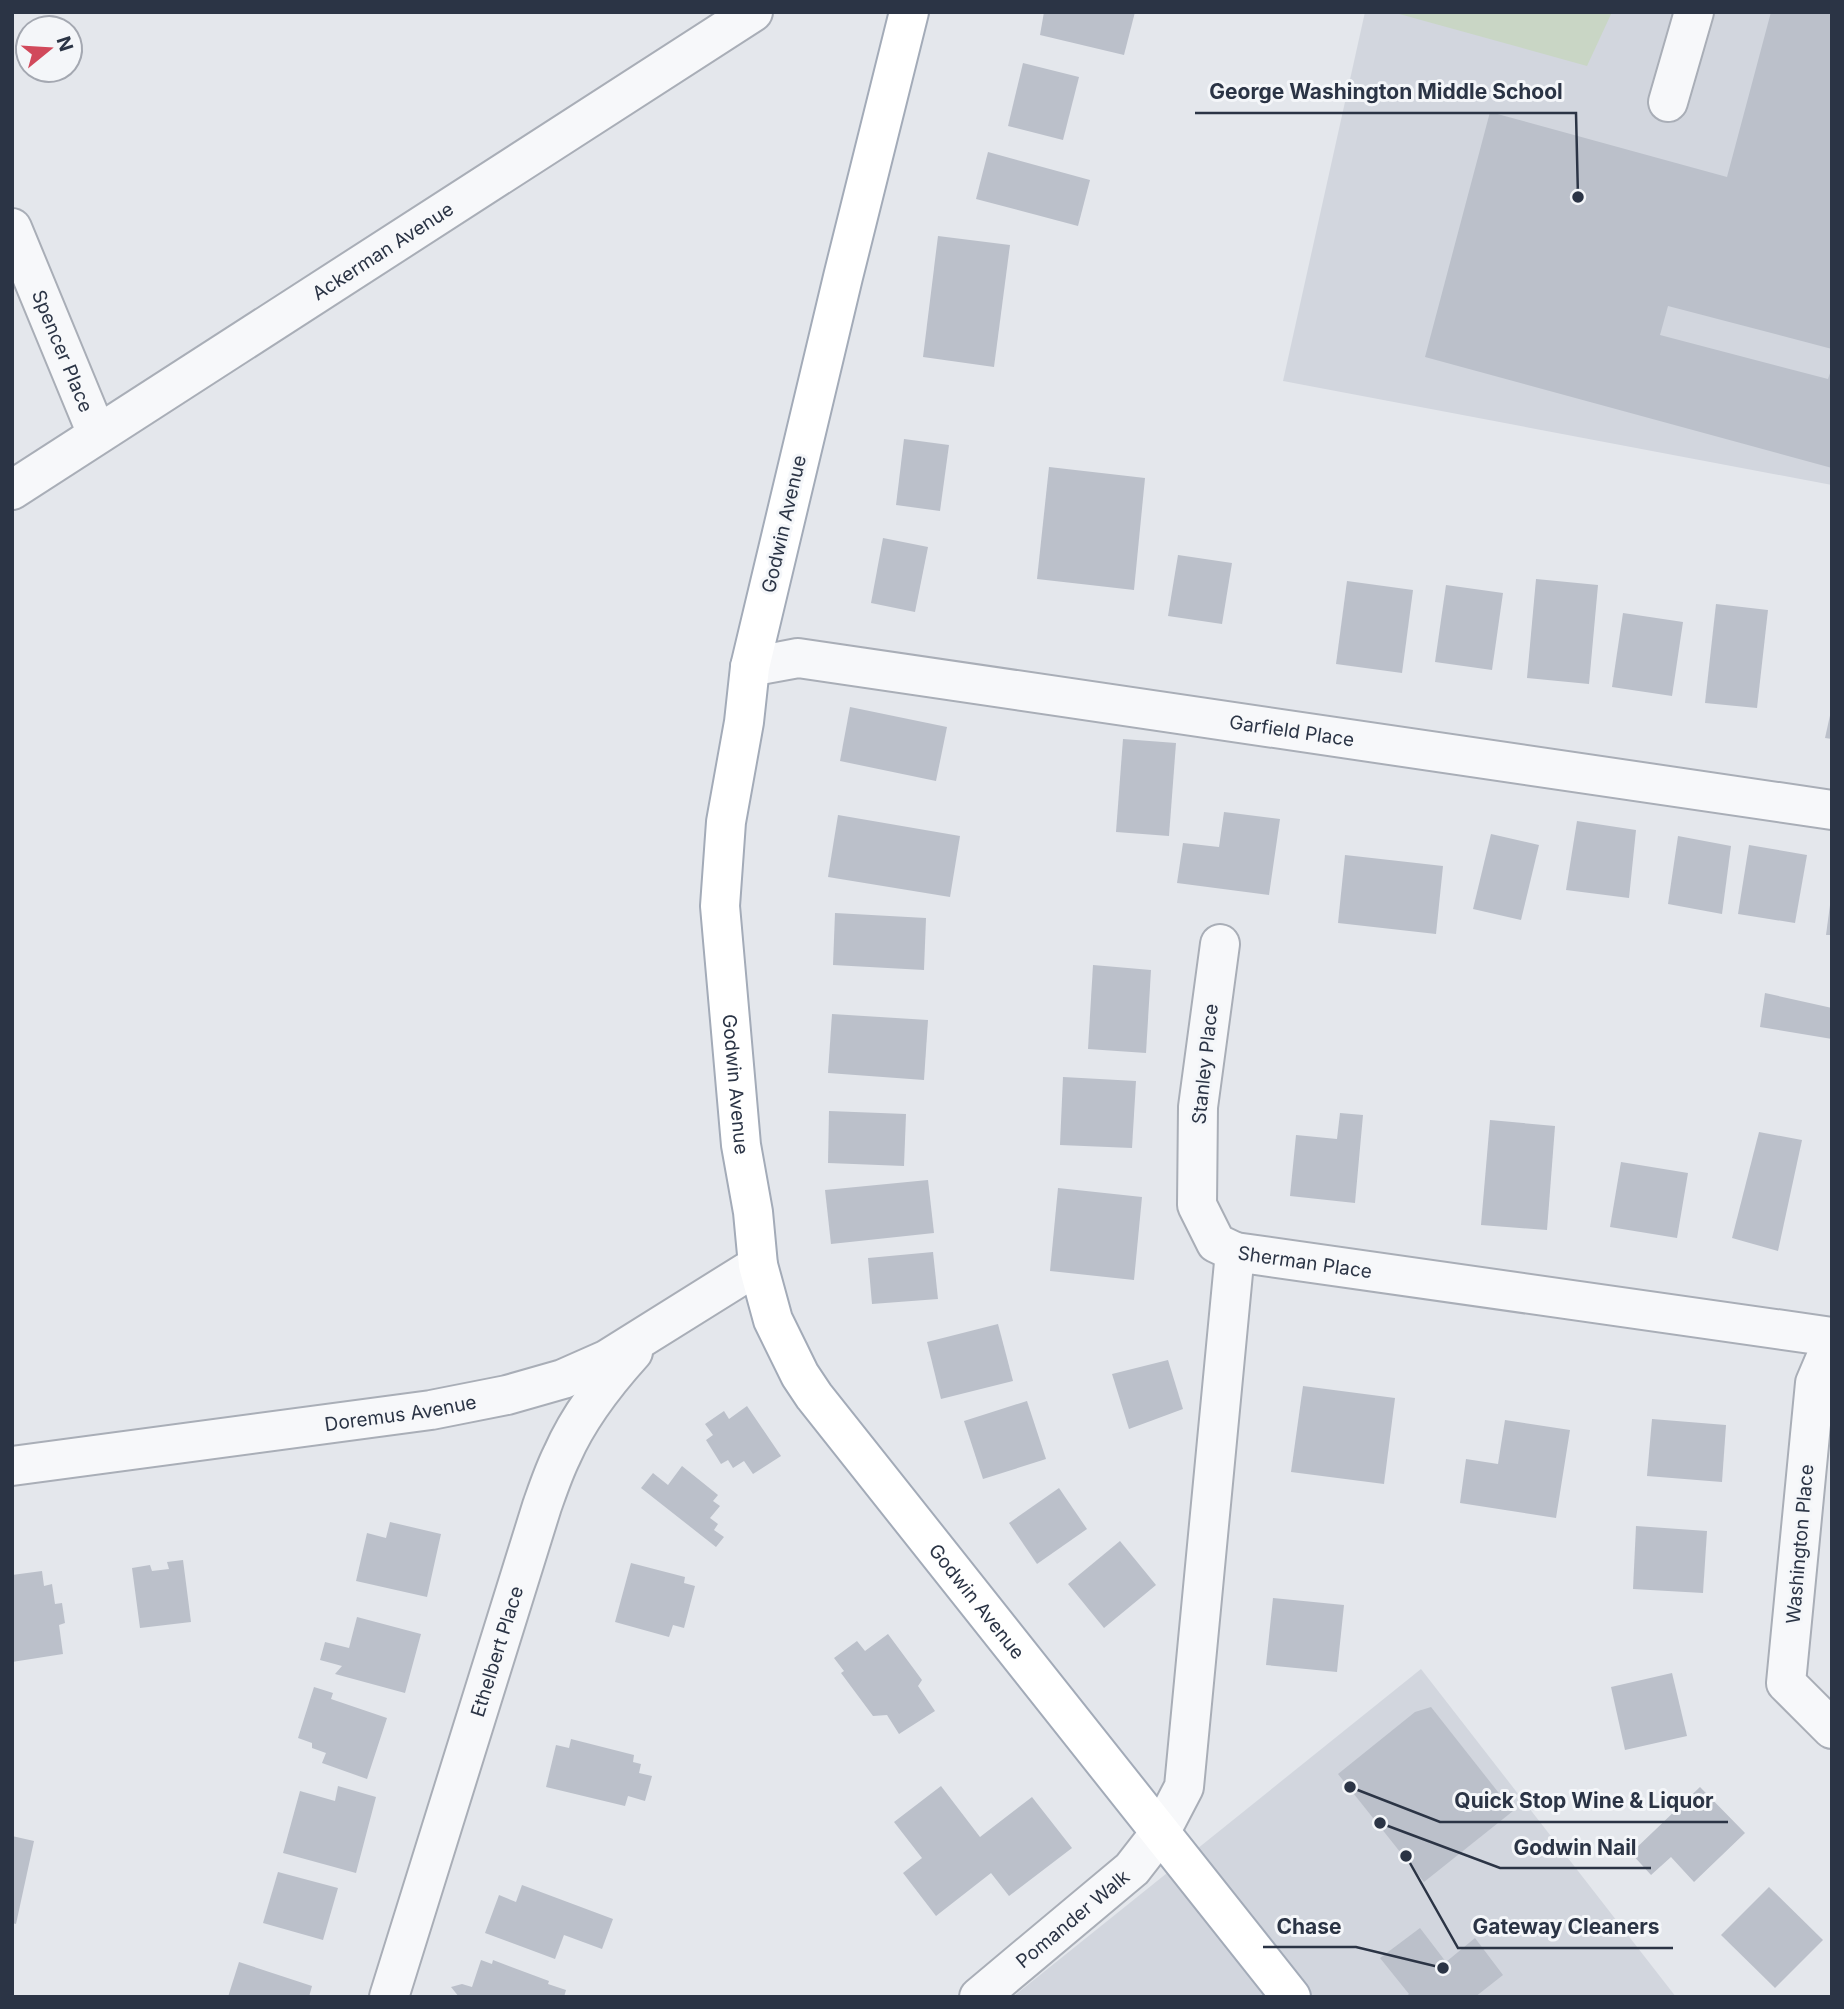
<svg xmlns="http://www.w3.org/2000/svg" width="1844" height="2009" viewBox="0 0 1844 2009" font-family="Inter,sans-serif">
<rect width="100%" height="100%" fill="#e4e7ec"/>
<g fill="#d2d6de">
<polygon points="1365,12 1832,12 1832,485 1283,381"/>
<polygon points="1421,1669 1676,1997 1016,1997 1015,1995"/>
</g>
<polygon fill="#c9d6c5" points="1392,12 1612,12 1587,66"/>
<g fill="#bbc0ca">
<polygon points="1044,12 1135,12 1124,55 1040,35"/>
<polygon points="1771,12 1832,12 1832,349 1668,306 1660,335 1828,379 1832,367 1832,468 1425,357 1490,112 1727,177"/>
<polygon points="1023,63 1079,77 1063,140 1008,126"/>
<polygon points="988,152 1090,180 1078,226 976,199"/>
<polygon points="938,236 1010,245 994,367 923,357"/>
<polygon points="904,439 949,445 940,511 896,505"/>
<polygon points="1049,467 1145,478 1134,590 1037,579"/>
<polygon points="883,538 928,547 915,612 871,603"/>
<polygon points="1178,555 1232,563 1222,624 1168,616"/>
<polygon points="1536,579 1598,585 1589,684 1527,678"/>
<polygon points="1347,581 1413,590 1402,673 1336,664"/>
<polygon points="1446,585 1503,593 1492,670 1435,662"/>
<polygon points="1716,604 1768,610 1757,708 1705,703"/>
<polygon points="1623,613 1683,622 1672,696 1612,687"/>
<polygon points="850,707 947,727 936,781 840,761"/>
<polygon points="1831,711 1832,711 1832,739 1825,738"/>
<polygon points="1123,739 1176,743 1169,836 1116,832"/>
<polygon points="1224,812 1280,819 1269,895 1177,883 1183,843 1219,847"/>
<polygon points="838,815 960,836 950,897 828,877"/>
<polygon points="1577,821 1636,830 1629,898 1566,890"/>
<polygon points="1491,834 1539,845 1521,920 1473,909"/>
<polygon points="1678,836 1731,846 1722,914 1668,904"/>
<polygon points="1749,845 1807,855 1795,923 1738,914"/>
<polygon points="1345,855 1443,866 1436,934 1338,923"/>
<polygon points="1830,905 1832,905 1832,935 1826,935"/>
<polygon points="835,913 926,918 924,970 833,965"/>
<polygon points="1093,965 1151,970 1146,1053 1088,1049"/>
<polygon points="1765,993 1832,1008 1832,1039 1760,1027"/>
<polygon points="832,1014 928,1020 924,1080 828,1073"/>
<polygon points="1063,1077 1136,1081 1132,1148 1060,1145"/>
<polygon points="829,1111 906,1114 904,1166 828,1163"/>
<polygon points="1340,1113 1363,1115 1355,1203 1290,1196 1296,1135 1337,1139"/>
<polygon points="1490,1120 1555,1126 1547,1230 1481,1225"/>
<polygon points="1759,1132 1802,1140 1778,1251 1732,1238"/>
<polygon points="1621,1162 1688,1173 1677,1238 1610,1227"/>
<polygon points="928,1180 934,1233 831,1244 825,1190"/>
<polygon points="1058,1188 1142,1197 1134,1280 1050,1271"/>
<polygon points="933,1252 938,1299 872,1304 868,1258"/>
<polygon points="998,1324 1013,1381 941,1399 927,1342"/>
<polygon points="1168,1360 1183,1409 1129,1429 1112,1374"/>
<polygon points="1303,1386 1395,1398 1384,1484 1291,1472"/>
<polygon points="1027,1401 1046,1459 983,1479 964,1421"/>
<polygon points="747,1406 781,1456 753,1474 744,1461 733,1468 728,1460 721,1464 706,1440 713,1435 705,1424 724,1411 729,1419"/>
<polygon points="1652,1419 1726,1425 1722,1482 1647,1476"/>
<polygon points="1505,1420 1570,1430 1556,1518 1460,1503 1466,1459 1498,1464"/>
<polygon points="682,1466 718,1495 713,1501 720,1506 710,1518 718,1524 714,1530 724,1537 716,1547 641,1488 653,1473 668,1485"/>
<polygon points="1059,1488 1087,1529 1037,1564 1009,1523"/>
<polygon points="390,1522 441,1534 427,1597 356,1581 367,1533 386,1538"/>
<polygon points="1636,1526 1707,1531 1703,1593 1633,1589"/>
<polygon points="1120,1541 1156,1585 1104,1628 1068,1584"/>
<polygon points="183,1560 191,1622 140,1628 132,1568 150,1565 152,1571 169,1569 167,1562"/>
<polygon points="631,1563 685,1577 684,1583 695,1586 684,1628 673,1625 669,1637 615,1622"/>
<polygon points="42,1571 44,1586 52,1584 55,1604 62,1603 65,1623 59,1625 63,1654 12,1662 12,1575"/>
<polygon points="1273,1598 1344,1605 1337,1672 1266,1665"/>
<polygon points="357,1617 421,1634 405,1693 335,1674 342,1666 320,1660 325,1642 349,1648"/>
<polygon points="888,1634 922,1680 918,1686 935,1711 899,1734 887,1715 873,1716 841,1673 844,1671 834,1658 857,1641 865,1651"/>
<polygon points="1672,1673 1687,1736 1625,1750 1611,1687"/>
<polygon points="314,1687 333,1693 331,1699 387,1718 367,1779 322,1763 326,1753 312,1748 312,1743 298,1738"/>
<polygon points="1431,1707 1513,1811 1424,1882 1338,1774 1415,1712"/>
<polygon points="571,1739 634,1755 633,1762 641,1764 639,1773 652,1776 645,1801 628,1796 625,1806 546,1787 556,1745 569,1748"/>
<polygon points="338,1786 376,1797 356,1873 283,1853 300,1791 335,1801"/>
<polygon points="941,1786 980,1837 1032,1797 1072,1848 1009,1896 991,1873 936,1916 903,1873 922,1858 894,1822"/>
<polygon points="1700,1787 1745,1833 1694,1882 1671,1857 1651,1875 1631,1853"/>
<polygon points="12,1836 34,1841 16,1924 12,1923"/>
<polygon points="278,1872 338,1888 323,1940 263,1923"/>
<polygon points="522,1885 613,1919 602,1949 564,1935 555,1959 485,1933 499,1895 516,1902"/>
<polygon points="1769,1887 1823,1940 1775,1988 1721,1935"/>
<polygon points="1420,1928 1446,1962 1475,1938 1503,1975 1475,1997 1405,1997 1409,1994 1380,1958"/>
<polygon points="481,1960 492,1964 493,1960 549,1981 548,1984 566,1990 564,1997 459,1997 451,1987 462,1984 472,1987"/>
<polygon points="239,1962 312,1986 309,1997 228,1997"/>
</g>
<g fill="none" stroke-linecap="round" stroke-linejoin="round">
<defs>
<g id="minor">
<polyline points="1668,102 1694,12"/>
<path id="s1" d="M12,228l85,206"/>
<path id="s2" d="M12,490l741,-478"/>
<path id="s3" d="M750,667l48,-9 1034,152"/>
<polyline points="1220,944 1198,1107 1197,1205 1216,1243 1235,1252"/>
<polyline points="1832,1343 1815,1383 1786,1683 1832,1729"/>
<path id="s4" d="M12,1466l419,-56 76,-15 56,-16 43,-19 152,-95"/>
<path id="s5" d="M389,1997l153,-491c6,-17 12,-35 20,-51 17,-39 43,-72 71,-103"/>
<path id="s6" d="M979,1997l153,-128 28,-36 24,-46 51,-535 597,85"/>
</g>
<g id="major">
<path id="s7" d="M909,12l-66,265 -93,390 -6,55 -18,100 -6,84 21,239 12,67 5,53 15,55 27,55 14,21 477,601"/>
</g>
</defs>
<use href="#minor" stroke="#a9aeb7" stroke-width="42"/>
<use href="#major" stroke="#a3abb8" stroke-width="42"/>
<use href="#minor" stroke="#f7f8fa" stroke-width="38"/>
<use href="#major" stroke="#fff" stroke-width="38"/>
</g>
<g text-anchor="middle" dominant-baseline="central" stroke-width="6" stroke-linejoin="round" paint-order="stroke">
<g font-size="19" fill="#2b3445" stroke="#f4f6f9">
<text stroke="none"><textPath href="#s2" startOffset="441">Ackerman Avenue</textPath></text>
<text stroke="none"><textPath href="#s1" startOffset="133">Spencer Place</textPath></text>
<text transform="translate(784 524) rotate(-77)">Godwin Avenue</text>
<text stroke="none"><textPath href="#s3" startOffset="548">Garfield Place</textPath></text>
<text transform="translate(1205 1064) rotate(-84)">Stanley Place</text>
<text stroke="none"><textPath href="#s7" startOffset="1094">Godwin Avenue</textPath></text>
<text stroke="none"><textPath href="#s6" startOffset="905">Sherman Place</textPath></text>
<text stroke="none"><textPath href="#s4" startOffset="392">Doremus Avenue</textPath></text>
<text transform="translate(1800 1544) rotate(-85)">Washington Place</text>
<text stroke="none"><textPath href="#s7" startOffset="1682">Godwin Avenue</textPath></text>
<text stroke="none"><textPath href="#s5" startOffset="362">Ethelbert Place</textPath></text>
<text stroke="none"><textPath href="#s6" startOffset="122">Pomander Walk</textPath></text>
</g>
</g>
<path fill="none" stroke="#2b3445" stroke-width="2.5" d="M1578 197L1576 113H1195M1350 1787L1440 1822H1728M1380 1823L1500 1868H1651M1443 1968L1356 1947H1263M1406 1856L1458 1948H1673"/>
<g fill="#2b3445" stroke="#f4f6f9" stroke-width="2.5">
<circle cx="1578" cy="197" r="7"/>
<circle cx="1350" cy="1787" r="7"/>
<circle cx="1380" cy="1823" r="7"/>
<circle cx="1443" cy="1968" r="7"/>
<circle cx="1406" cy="1856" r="7"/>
</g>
<g font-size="21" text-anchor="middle" font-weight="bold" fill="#2b3445" stroke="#f4f6f9" stroke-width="6" stroke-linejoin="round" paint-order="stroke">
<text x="1386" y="99">George Washington Middle School</text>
<text x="1584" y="1808">Quick Stop Wine &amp; Liquor</text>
<text x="1575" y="1855">Godwin Nail</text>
<text x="1309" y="1934">Chase</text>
<text x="1566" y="1934">Gateway Cleaners</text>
</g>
<rect width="1844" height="2009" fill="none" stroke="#2b3445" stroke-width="28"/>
<g transform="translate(49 49) rotate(72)"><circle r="33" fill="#f4f6f9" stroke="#a4a8b1" stroke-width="2"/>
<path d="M0-5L12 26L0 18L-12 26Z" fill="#d1495b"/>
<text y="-10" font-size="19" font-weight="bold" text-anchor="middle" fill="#2b3445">N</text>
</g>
</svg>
